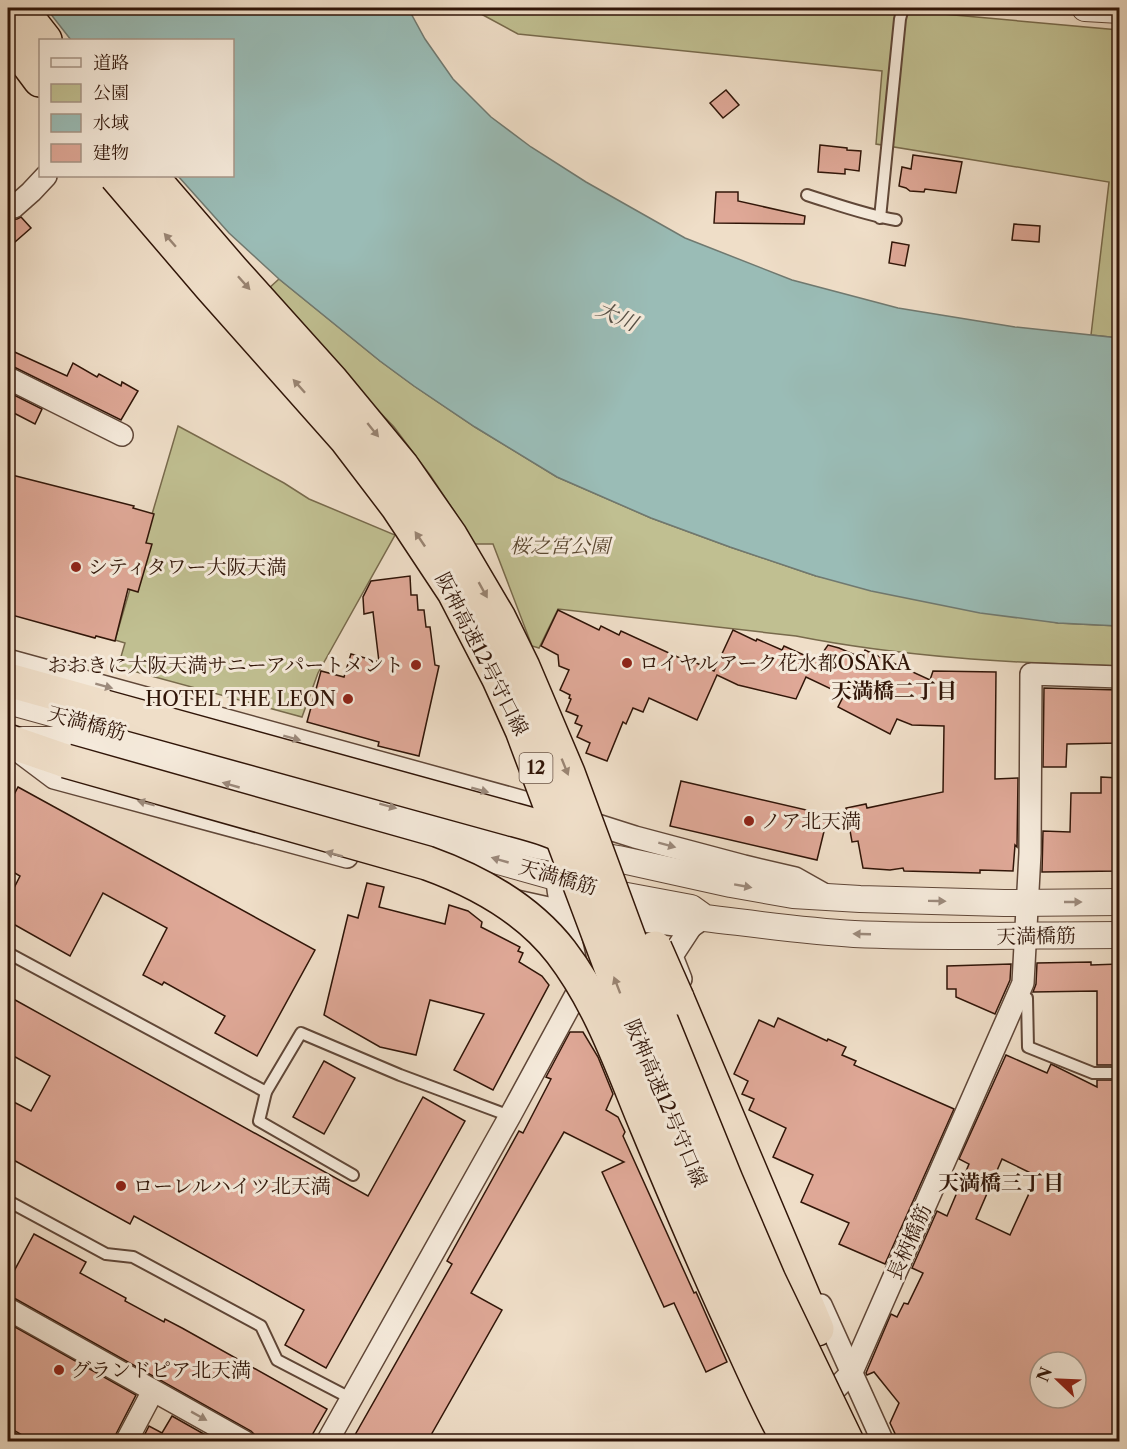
<svg xmlns="http://www.w3.org/2000/svg" width="1127" height="1449" viewBox="0 0 1127 1449" font-family="'Libre Caslon Text','Noto Serif JP',serif">
<rect width="100%" height="100%" fill="#efdec8"/>
<filter id="stains"><feTurbulence type="fractalNoise" baseFrequency=".00333" numOctaves="4"/><feColorMatrix values="0 0 0 0 .2 0 0 0 0 .09 0 0 0 0 .02 0 0 0 .5 -.17"/></filter>
<radialGradient id="worn" r=".72"><stop offset=".6" stop-color="#630" stop-opacity="0"/><stop offset="1" stop-color="#630" stop-opacity=".3"/></radialGradient>
<g fill="#c0bf91" stroke="#786a4c" stroke-width="1.5">
<polygon points="470,8 876,8 1119,30 1119,338 1091,335 1109,182 876,144 882,71 518,34"/>
<path d="M279,279l101,82 34,25 61,41 82,50 94,41 79,29 86,29 242,47 61,3v40c-108,-3 -217,-9 -323,-30l-238,-27 -19,39 -7,-2 -39,-102h-19l-18,-30 -26,-39 -36,-48 -25,-26 -101,-112z"/>
<polygon points="178,426 284,483 309,499 395,535 318,673 302,717 118,667 125,643 115,640"/>
</g>
<polygon fill="#9abcb6" stroke="#707970" stroke-width="1.5" points="46,8 408,8 425,39 453,79 491,117 531,147 586,182 685,238 792,280 898,308 1015,327 1119,338 1119,626 1058,623 980,613 871,591 816,576 730,547 651,518 557,477 475,427 414,386 380,361 279,279 229,233 178,176 232,176 232,40 71,40"/>
<g fill="#dfa897" stroke="#301508" stroke-width="1.5" fill-rule="evenodd">
<polygon points="726,90 739,105 723,118 710,103"/>
<polygon points="820,145 847,148 847,150 861,151 859,171 845,169 845,174 818,172"/>
<polygon points="913,155 962,162 956,193 925,189 924,192 910,191 906,188 899,186 902,167 911,169"/>
<polygon points="716,192 738,192 738,201 805,216 804,224 714,223"/>
<polygon points="21,217 31,228 8,248 8,220 17,219"/>
<polygon points="1014,224 1040,226 1039,242 1012,240"/>
<polygon points="892,242 909,245 905,266 889,263"/>
<polygon points="8,349 67,376 73,363 97,377 99,374 121,386 122,382 138,391 121,420 14,367 8,365"/>
<polygon points="8,392 42,409 35,424 8,410"/>
<polygon points="8,474 134,506 133,508 154,514 146,543 152,544 138,592 128,589 115,641 96,636 95,638 8,614"/>
<polygon points="410,576 411,595 417,595 418,610 424,610 426,627 430,627 435,665 439,666 419,756 378,746 379,742 307,722 321,671 344,677 351,654 379,662 373,612 364,614 363,597 371,581"/>
<polygon points="558,610 599,630 601,626 619,635 621,631 682,659 683,657 714,671 733,630 756,641 757,639 782,650 784,646 817,661 828,645 839,648 862,658 865,650 930,680 933,671 996,672 995,779 1018,778 1017,847 1015,845 1013,871 980,870 980,873 904,871 903,868 890,870 863,868 858,841 852,842 846,808 866,804 867,808 943,792 944,726 912,725 897,719 890,734 838,707 844,695 806,677 796,699 738,685 717,675 697,720 649,698 643,712 633,708 626,724 623,722 607,761 586,753 590,743 577,737 582,726 575,723 578,716 566,711 571,699 569,698 570,695 560,690 569,670 559,666 558,655 541,646"/>
<polygon points="1044,688 1119,690 1119,743 1067,744 1066,767 1043,767"/>
<polygon points="1101,777 1119,778 1119,871 1042,872 1043,831 1070,832 1071,793 1101,793"/>
<polygon points="681,781 828,815 817,860 670,826"/>
<polygon points="18,787 315,950 257,1056 215,1033 225,1016 164,982 162,985 143,975 167,928 103,893 70,956 8,921 8,900 20,876 8,869 8,856 14,845 8,841 8,806"/>
<polygon points="367,883 384,887 379,907 445,924 449,905 468,911 482,922 481,927 520,947 518,951 523,953 519,962 542,976 549,985 493,1090 454,1070 484,1014 430,1000 416,1055 380,1047 324,1015 348,915 358,918"/>
<polygon points="1091,962 1091,965 1119,964 1119,1065 1097,1065 1097,991 1033,992 1036,984 1037,963"/>
<polygon points="1011,964 1010,980 995,1014 956,997 956,989 947,989 947,966"/>
<polygon points="8,996 368,1196 423,1097 465,1121 326,1368 285,1345 304,1310 134,1216 130,1224 8,1157 8,1099 31,1111 50,1076 8,1053"/>
<polygon points="778,1018 827,1041 828,1039 846,1047 842,1055 856,1061 854,1065 954,1109 885,1264 839,1244 849,1223 801,1202 813,1175 773,1157 786,1128 749,1110 754,1099 742,1094 748,1081 734,1074 759,1020 774,1027"/>
<polygon points="570,1032 583,1032 598,1057 613,1094 606,1110 618,1117 625,1132 623,1136 694,1293 696,1292 727,1362 706,1372 674,1303 664,1307 602,1172 624,1162 564,1132 471,1293 502,1310 427,1442 351,1442 452,1264 447,1261 519,1131 523,1133 551,1079 546,1077"/>
<path d="M1006,1055l41,18 4,-9 46,23v-7h22v362h-220l-9,-19 9,-20 -25,-31 -7,3 -1,-2 25,-59 6,3 7,-14 4,1 15,-31 -11,-5 25,-57 10,5 22,-52 -10,-5zM1002,1159l35,17 -27,59 -34,-16zM1040,1362h36v36h-36z"/>
<polygon points="324,1061 355,1078 324,1134 293,1117"/>
<polygon points="34,1234 86,1262 80,1273 126,1298 125,1301 164,1322 165,1319 182,1328 327,1409 308,1442 258,1442 256,1436 251,1431 14,1298 8,1296 8,1270 13,1273"/>
<polygon points="8,1323 136,1395 115,1436 113,1442 34,1442 8,1427"/>
<polygon points="172,1416 218,1442 141,1442 149,1426 162,1433"/>
</g>
<g fill="none" stroke-linecap="round" stroke-linejoin="round">
<defs>
<g id="service">
<path d="M807,195c29,9 58,20 89,25"/>
<polyline points="880,218 900,19 903,8"/>
<polyline points="8,953 266,1092"/>
<polyline points="1019,993 1027,998 1028,1047 1093,1073 1120,1073"/>
<polyline points="353,1175 259,1121 266,1092 301,1033 400,1075 510,1116"/>
<polyline points="8,1201 106,1254 133,1257 261,1326 277,1360 352,1399"/>
</g>
<g id="minor">
<polyline points="8,208 12,204 14,207 31,192 46,176"/>
<polyline points="8,378 122,435"/>
<polyline points="8,660 528,803 635,837 744,866 795,878 827,896"/>
<polyline points="22,754 54,778 347,857"/>
<polyline points="512,900 562,911 575,912"/>
<polyline points="612,917 691,927 701,920"/>
<polyline points="681,979 672,956 691,927"/>
<polyline points="821,1305 883,1442"/>
<polyline points="8,1309 245,1442"/>
<polyline points="818,1407 852,1372 1023,983 1030,853 1031,674 1120,677"/>
<polyline points="8,1441 8,1442"/>
<polyline points="126,1442 153,1391"/>
<path d="M327,1442l183,-326 69,-127c-1,-19 -5,-38 -10,-56 -6,-23 -16,-47 -10,-70"/>
</g>
<g id="tertiary">
<polyline points="1085,8 1120,10"/>
<polyline points="8,701 482,832 541,846 618,859 731,884 793,895 860,899 1004,903 1120,902"/>
<path d="M23,740h44l549,154 75,14 14,10c50,6 99,13 149,16 89,4 177,1 266,1"/>
</g>
<g id="motorway">
<polyline points="20,8 45,40"/>
<polyline points="8,37 40,80"/>
<polyline points="8,680 105,707"/>
<polyline points="8,741 66,761"/>
<polyline points="677,998 817,1329"/>
</g>
</defs>
<use href="#service" stroke="#604738" stroke-width="14"/>
<use href="#minor" stroke="#604738" stroke-width="24"/>
<use href="#tertiary" stroke="#604738" stroke-width="28"/>
<use href="#motorway" stroke="#301508" stroke-width="36"/>
<use href="#service" stroke="#f5eadb" stroke-width="10"/>
<use href="#minor" stroke="#f5eadb" stroke-width="21"/>
<use href="#tertiary" stroke="#f5eadb" stroke-width="26"/>
<use href="#motorway" stroke="#efdec8" stroke-width="33"/>
<defs>
<g id="motorway-bridge">
<polyline points="116,176 211,287 346,439 397,506 454,592 499,679 522,730 616,981 658,1086 743,1287 819,1442"/>
<polyline points="151,176 232,270 331,380 402,466 450,535 499,618 523,667 568,773 641,971 726,1180 769,1280 847,1442"/>
<path d="M105,707l406,112c22,6 46,12 64,24"/>
<path d="M66,761l361,102c50,18 100,45 134,89 40,52 61,115 86,175 30,72 61,145 94,216 15,33 30,67 48,99"/>
<polyline points="655,948 677,998"/>
</g>
</defs>
<use href="#motorway-bridge" stroke="#301508" stroke-width="36" stroke-linecap="butt"/>
<use href="#motorway-bridge" stroke="#efdec8" stroke-width="33"/>
</g>
<defs><path id="oneway-solid" d="M-6-.8H1V-3.2L6.5 0L1 3.2V.8H-6Z" transform="scale(1.5)"/></defs>
<g fill="#998472">
<use href="#oneway-solid" transform="translate(170 240) rotate(-131)"/>
<use href="#oneway-solid" transform="translate(244 283) rotate(48)"/>
<use href="#oneway-solid" transform="translate(299 386) rotate(-132)"/>
<use href="#oneway-solid" transform="translate(373 430) rotate(51)"/>
<use href="#oneway-solid" transform="translate(420 539) rotate(-124)"/>
<use href="#oneway-solid" transform="translate(483 590) rotate(61)"/>
<use href="#oneway-solid" transform="translate(565 767) rotate(68)"/>
<use href="#oneway-solid" transform="translate(617 985) rotate(-111)"/>
</g>
<g fill="#9c8a7c">
<use href="#oneway-solid" transform="translate(104 686) rotate(15)"/>
<use href="#oneway-solid" transform="translate(292 738) rotate(15)"/>
<use href="#oneway-solid" transform="translate(231 785) rotate(-164)"/>
<use href="#oneway-solid" transform="translate(480 790) rotate(15)"/>
<use href="#oneway-solid" transform="translate(146 803) rotate(-165)"/>
<use href="#oneway-solid" transform="translate(388 806) rotate(15)"/>
<use href="#oneway-solid" transform="translate(667 845) rotate(15)"/>
<use href="#oneway-solid" transform="translate(334 854) rotate(-165)"/>
<use href="#oneway-solid" transform="translate(500 860) rotate(-164)"/>
<use href="#oneway-solid" transform="translate(743 886) rotate(10)"/>
<use href="#oneway-solid" transform="translate(937 901) rotate(1)"/>
<use href="#oneway-solid" transform="translate(1073 902)"/>
<use href="#oneway-solid" transform="translate(862 934) rotate(-178)"/>
<use href="#oneway-solid" transform="translate(199 1416) rotate(29)"/>
</g>
<g fill="#8f2418" stroke="#f5eadb" stroke-width="2">
<circle cx="76" cy="567" r="6"/>
<circle cx="627" cy="663" r="6"/>
<circle cx="416" cy="665" r="6"/>
<circle cx="348" cy="699" r="6"/>
<circle cx="749" cy="821" r="6"/>
<circle cx="121" cy="1186" r="6"/>
<circle cx="59" cy="1370" r="6"/>
</g>
<g text-anchor="middle" dominant-baseline="central" stroke-width="6" stroke-linejoin="round" paint-order="stroke">
<rect fill="#f5eadb" stroke="#6b5547" stroke-width="1.5" x="519.5" y="753" width="33" height="30" rx="4.5"/>
<g font-size="18" font-weight="bold" fill="#301508">
<text x="536" y="768">12</text>
</g>
<g font-size="20" font-style="italic" fill="#5b4831" stroke="#f5eadb">
<text x="560" y="546">桜之宮公園</text>
</g>
<g font-size="20" fill="#301508" stroke="#f5eadb" text-anchor="start">
<text x="88" y="567">シティタワー大阪天満</text>
<text x="639" y="663">ロイヤルアーク花水都OSAKA</text>
<text x="404" y="665" text-anchor="end">おおきに大阪天満サニーアパートメント</text>
<text x="336" y="699" text-anchor="end">HOTEL THE LEON</text>
<text x="761" y="821">ノア北天満</text>
<text x="133" y="1186">ローレルハイツ北天満</text>
<text x="71" y="1370">グランドピア北天満</text>
</g>
<g font-size="20" fill="#301508" stroke="#f5eadb">
<text transform="translate(482 654) rotate(63)">阪神高速12号守口線</text>
<text transform="translate(87 723) rotate(15)">天満橋筋</text>
<text transform="translate(558 877) rotate(16)">天満橋筋</text>
<text transform="translate(1036 936) rotate(-1)">天満橋筋</text>
<text transform="translate(666 1103) rotate(67)">阪神高速12号守口線</text>
<text transform="translate(909 1242) rotate(-66)">長柄橋筋</text>
</g>
<g font-size="21" font-style="italic" fill="#554f45" stroke="#f5eadb">
<text transform="translate(617 316) rotate(24)">大川</text>
</g>
<g font-size="21" font-weight="bold" fill="#301508" stroke="#f5eadb">
<text x="894" y="690">天満橋二丁目</text>
<text x="1001" y="1182">天満橋三丁目</text>
</g>
</g>
<rect width="1127" height="1449" fill="none" stroke="#efdec8" stroke-width="30"/>
<rect x="9" y="9" width="1109" height="1431" fill="none" stroke="#301508" stroke-width="3"/>
<rect x="15" y="15" width="1097" height="1419" fill="none" stroke="#301508" stroke-width="1.5"/>
<rect x="39" y="39" width="195" height="138" fill="#f5eadb" stroke="#a69587" stroke-width="1.5"/>
<rect x="51" y="58" width="30" height="9" fill="#f5eadb" stroke="#a69587" stroke-width="1.5"/>
<text x="93" y="69" font-size="18" fill="#301508">道路</text>
<rect x="51" y="84" width="30" height="18" fill="#c0bf91" stroke="#a69587" stroke-width="1.5"/>
<text x="93" y="99" font-size="18" fill="#301508">公園</text>
<rect x="51" y="114" width="30" height="18" fill="#9abcb6" stroke="#a69587" stroke-width="1.5"/>
<text x="93" y="129" font-size="18" fill="#301508">水域</text>
<rect x="51" y="144" width="30" height="18" fill="#dfa897" stroke="#a69587" stroke-width="1.5"/>
<text x="93" y="159" font-size="18" fill="#301508">建物</text>
<g transform="translate(1058 1380) rotate(293)"><circle r="28" fill="#f5eadb" stroke="#a69587" stroke-width="1.5"/>
<path d="M0-4.5L10 22L0 15L-10 22Z" fill="#8f2418"/>
<text y="-9" font-size="16" font-weight="bold" text-anchor="middle" fill="#301508">N</text>
</g>
<rect width="100%" height="100%" filter="url(#stains)"/>
<rect width="100%" height="100%" fill="url(#worn)"/>
</svg>
